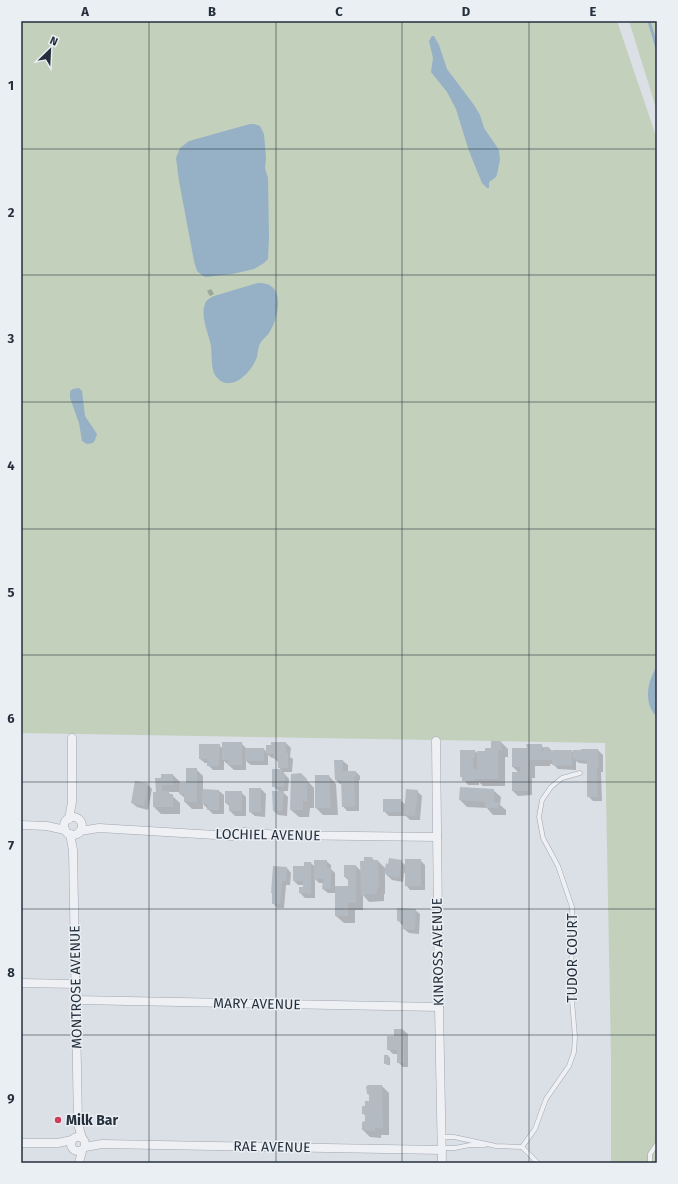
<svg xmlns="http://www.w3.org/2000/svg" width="678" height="1184" viewBox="0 0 678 1184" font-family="'Fira Sans',sans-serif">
<rect width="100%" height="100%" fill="#dbe0e6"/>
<g fill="#c2d0bc">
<polygon points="21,21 617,21 657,139 657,1163 611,1163 611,1056 605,743 21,733"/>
<polygon points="629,21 657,21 657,111"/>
</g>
<g fill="#96b0c6">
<polygon points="432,36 434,36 439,45 447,69 474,105 480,115 484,128 499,150 500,160 497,174 496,177 489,182 489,188 487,188 482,183 469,151 456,109 447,92 431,72 433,58 429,41"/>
<polygon points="250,124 254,124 260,126 264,134 266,158 265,168 268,178 269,237 268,259 264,263 254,269 232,274 206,277 203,276 197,271 194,261 179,181 176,158 180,148 189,141"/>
<path d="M258,283c29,-1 21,34 11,50 -2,3 -6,6 -8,9 -3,4 -3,10 -4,15 -4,11 -17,28 -31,26 -5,-1 -10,-5 -12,-10 -3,-8 -2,-18 -3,-27 -2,-12 -11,-29 -6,-42 1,-4 5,-6 9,-8z"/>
<polygon points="79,388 82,391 85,416 97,434 95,440 93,443 87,444 82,441 79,423 70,398 70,391 73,389"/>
<path d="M657,666v51c-14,-14 -10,-35 0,-51z"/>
</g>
<g fill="#0003">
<polygon points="211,289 214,294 210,296 207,291"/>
<polygon points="501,742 508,749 508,757 505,757 505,786 483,786 479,782 479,785 468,785 461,776 475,751 478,754 486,752 492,749"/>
<polygon points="241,743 246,748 246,749 264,749 267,753 286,743 291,748 290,757 293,759 292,772 283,772 289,779 288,791 282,791 288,797 287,816 278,815 274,811 280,792 273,786 281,770 279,767 279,763 274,758 272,758 268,755 268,765 251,765 246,761 246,770 234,770 224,761 224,770 213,770 208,765 208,763 205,763 200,759 219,745 223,749"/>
<polygon points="541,745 544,748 549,748 553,752 572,751 574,753 598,750 603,755 603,772 601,772 602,801 593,801 588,796 588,764 579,763 576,761 576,770 558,769 553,764 550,764 550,766 535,766 535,778 532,778 532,795 518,796 513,791 519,773 513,767 528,749"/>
<polygon points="343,761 348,765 348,772 356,772 360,776 360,780 359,780 359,811 347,811 343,806 343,784 340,784 336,780"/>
<polygon points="196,769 203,776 203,790 219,791 224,795 224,814 213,814 203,804 203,809 192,809 185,802 185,798 180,794 180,792 168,792 180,803 180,814 161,814 154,807 162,779 173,775 180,782 180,784 187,784"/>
<polygon points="301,774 314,788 314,808 310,808 309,817 299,817 291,810"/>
<polygon points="316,776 329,776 336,784 338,815 323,815 316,808"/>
<polygon points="147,784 152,789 148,810 137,807 132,803"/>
<polygon points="250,789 261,789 266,794 265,817 255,816 250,812"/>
<polygon points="493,790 501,797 500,805 506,810 506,815 493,815 487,808 467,807 460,800"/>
<polygon points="417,791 422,796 420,820 410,820 406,816 389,816 384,811 400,800 406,805"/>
<polygon points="241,792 246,797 246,816 235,816 230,811 230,807 226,803"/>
<polygon points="372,858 375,861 378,861 386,869 401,861 406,866 420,860 425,865 425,890 410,890 406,885 406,873 404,873 403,882 392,880 385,873 385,894 384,894 384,901 369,902 363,895 363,910 355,910 355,923 344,923 336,916 336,893 328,893 323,889 324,883 319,883 315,879 315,898 305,898 300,893 304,888 304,885 298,885 294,881 311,863 315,867 326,861 331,865 331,869 335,873 335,887 349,887 349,881 345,877 345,866 356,866 362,872"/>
<polygon points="287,868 291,873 290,885 286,885 284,908 277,908 273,903"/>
<polygon points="415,910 420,914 419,934 409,933 404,929 404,925 402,925 398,920"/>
<polygon points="403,1030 408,1034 408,1067 403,1067 398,1062 398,1054 393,1054 388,1049 395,1037"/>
<polygon points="388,1056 390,1058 390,1065 387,1065 385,1063"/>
<polygon points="382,1086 389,1093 389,1135 381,1135 381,1138 370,1137 363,1130 367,1122 366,1117 363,1113 366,1107 370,1102 370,1096 368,1094"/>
</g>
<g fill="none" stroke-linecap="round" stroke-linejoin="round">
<polyline stroke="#96b0c6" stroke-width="3" points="649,21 657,48"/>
</g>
<g fill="#b3bac2">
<polygon points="491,741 501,741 502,750 498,750 498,779 475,779 475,781 462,781 462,777 460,777 460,750 475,750 475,757 473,758 473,769 477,769 477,751 485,751 485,748 491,748"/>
<polygon points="222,742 242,742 242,765 228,765 228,760 222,760"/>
<polygon points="271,742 286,742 286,753 288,753 288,768 278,768 278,759 274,759 274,754 266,754 266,745 271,745"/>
<polygon points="199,744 220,744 219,766 207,766 207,759 199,759"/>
<polygon points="526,744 542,744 542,751 544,751 544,747 549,747 549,751 552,751 553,750 572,750 572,766 552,765 552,760 529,760 528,791 512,791 512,772 520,772 520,767 512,767 512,748 527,748"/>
<rect x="245" y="748" width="19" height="13"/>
<polygon points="581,749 598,749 599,768 597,768 598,797 587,797 587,761 573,759 573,750 581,750"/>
<polygon points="334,760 343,760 343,771 356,771 356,776 354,776 355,807 342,807 341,780 335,780"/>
<polygon points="186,768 197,768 197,802 184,802 184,794 179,794 179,783 186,783"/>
<polygon points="272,769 282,769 282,774 285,774 284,787 272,787"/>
<polygon points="301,773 307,779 307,801 303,801 303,810 290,810 291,774"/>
<polygon points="161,774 173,774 173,785 162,785 162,791 169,791 169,794 173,794 173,807 153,807 153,792 156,792 155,778 161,778"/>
<polygon points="315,775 329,775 331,808 315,808"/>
<polygon points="135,781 148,783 144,806 131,803"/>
<polygon points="460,787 494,789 494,802 499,802 499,808 485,808 485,802 459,800"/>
<rect x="249" y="788" width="12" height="24"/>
<polygon points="202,789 219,790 219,810 207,810 208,804 202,804"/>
<polygon points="406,789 418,790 415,816 404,815"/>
<polygon points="225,791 242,791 242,811 229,811 229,803 225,803"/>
<polygon points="272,791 284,791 282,811 273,811"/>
<rect x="383" y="799" width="18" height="13"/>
<polygon points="364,857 372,857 372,860 378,860 379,887 377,887 377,894 361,895 360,861 364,861"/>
<polygon points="389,858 402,860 399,878 387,876 387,874 384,874 386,863 388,864"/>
<rect x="405" y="859" width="16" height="27"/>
<polygon points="314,860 327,860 327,868 331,868 331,889 322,889 323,879 314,879"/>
<polygon points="304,862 311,862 311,894 299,893 299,887 303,887 303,881 293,881 293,866 304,866"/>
<polygon points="344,865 356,865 356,903 348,903 348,916 335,916 335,886 348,886 348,877 344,877"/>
<polygon points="273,866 287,867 286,881 282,881 280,904 272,904 272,893 271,893"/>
<polygon points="397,908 416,909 415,930 403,929 403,921 397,921"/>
<polygon points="394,1029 403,1029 404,1063 397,1063 397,1050 387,1050 387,1036 394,1036"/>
<polygon points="384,1055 388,1055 389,1064 384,1064"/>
<polygon points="369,1085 382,1085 383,1128 375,1128 375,1131 362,1130 362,1122 365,1121 365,1114 362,1114 362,1106 365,1106 365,1101 369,1101 369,1094 367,1094 366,1086"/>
</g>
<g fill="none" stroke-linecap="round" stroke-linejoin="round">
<defs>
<g id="service">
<polyline points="442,1137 454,1137 496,1146 522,1147 535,1129 546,1099 569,1066 574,1052 575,1037 570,976 573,940 572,907 558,866 543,838 539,817 542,800 551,787 562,778 580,773"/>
<polyline points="522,1147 538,1163"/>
<polyline points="442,1148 455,1148 470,1145 485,1145"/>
<polyline points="650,1163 650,1154 657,1144"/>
</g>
<g id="minor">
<polyline points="436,741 439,1007 442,1163"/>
<circle cx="73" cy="826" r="9"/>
<polyline points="69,819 72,802 72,738"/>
<polyline points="21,825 47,826 65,830"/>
<polyline points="80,831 99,828 232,836 244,832 278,835 437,837"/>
<polyline points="70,834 73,850 78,1124 82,1138"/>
<polyline points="21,983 76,984"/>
<polyline points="76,1000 439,1007"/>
<circle cx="78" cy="1144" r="7"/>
<polyline points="21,1143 58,1143 72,1140"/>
<polyline points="85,1147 102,1144 442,1150"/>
<polyline points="79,1163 82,1151"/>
</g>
</defs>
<use href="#service" stroke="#a1a7b0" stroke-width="5"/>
<use href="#minor" stroke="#a1a7b0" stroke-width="9"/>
<use href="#service" stroke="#eef0f4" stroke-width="4"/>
<use href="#minor" stroke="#eef0f4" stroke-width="8"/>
</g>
<path fill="none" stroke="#252f3c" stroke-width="1" stroke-opacity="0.55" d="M149,21v1142M276,21v1142M402,21v1142M529,21v1142M21,149h636M21,275h636M21,402h636M21,529h636M21,655h636M21,782h636M21,909h636M21,1035h636"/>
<circle fill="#cd3e5c" stroke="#eaeff4" stroke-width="1.5" cx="58" cy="1120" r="4"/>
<g text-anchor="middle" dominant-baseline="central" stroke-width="3" stroke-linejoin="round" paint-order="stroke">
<g font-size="14" fill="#252f3c" stroke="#eaeff4">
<text transform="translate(268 835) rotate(1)">LOCHIEL AVENUE</text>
<text transform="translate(438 952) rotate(-91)">KINROSS AVENUE</text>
<text transform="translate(572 958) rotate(-90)">TUDOR COURT</text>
<text transform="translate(76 987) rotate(-91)">MONTROSE AVENUE</text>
<text transform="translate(257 1004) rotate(1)">MARY AVENUE</text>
<text transform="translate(272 1147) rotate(1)">RAE AVENUE</text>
</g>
<g font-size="14" font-weight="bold" fill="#252f3c" stroke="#eaeff4" text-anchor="start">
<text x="66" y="1120">Milk Bar</text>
</g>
</g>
<rect width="678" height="1184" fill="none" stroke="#eaeff4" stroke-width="44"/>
<g transform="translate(50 50) rotate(24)" stroke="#eaeff4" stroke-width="3" paint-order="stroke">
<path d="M0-3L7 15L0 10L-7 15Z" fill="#252f3c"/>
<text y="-6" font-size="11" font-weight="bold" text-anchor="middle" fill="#252f3c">N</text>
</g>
<rect x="22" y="22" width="634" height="1140" fill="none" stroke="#252f3c" stroke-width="1.5"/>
<g font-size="13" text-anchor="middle" font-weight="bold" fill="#252f3c">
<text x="85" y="16">A</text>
<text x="212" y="16">B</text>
<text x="339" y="16">C</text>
<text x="466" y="16">D</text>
<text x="593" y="16">E</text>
<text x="11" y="90">1</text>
<text x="11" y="217">2</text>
<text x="11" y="343">3</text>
<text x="11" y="470">4</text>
<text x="11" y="597">5</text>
<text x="11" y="723">6</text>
<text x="11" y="850">7</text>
<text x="11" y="977">8</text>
<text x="11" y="1103">9</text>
</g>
</svg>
